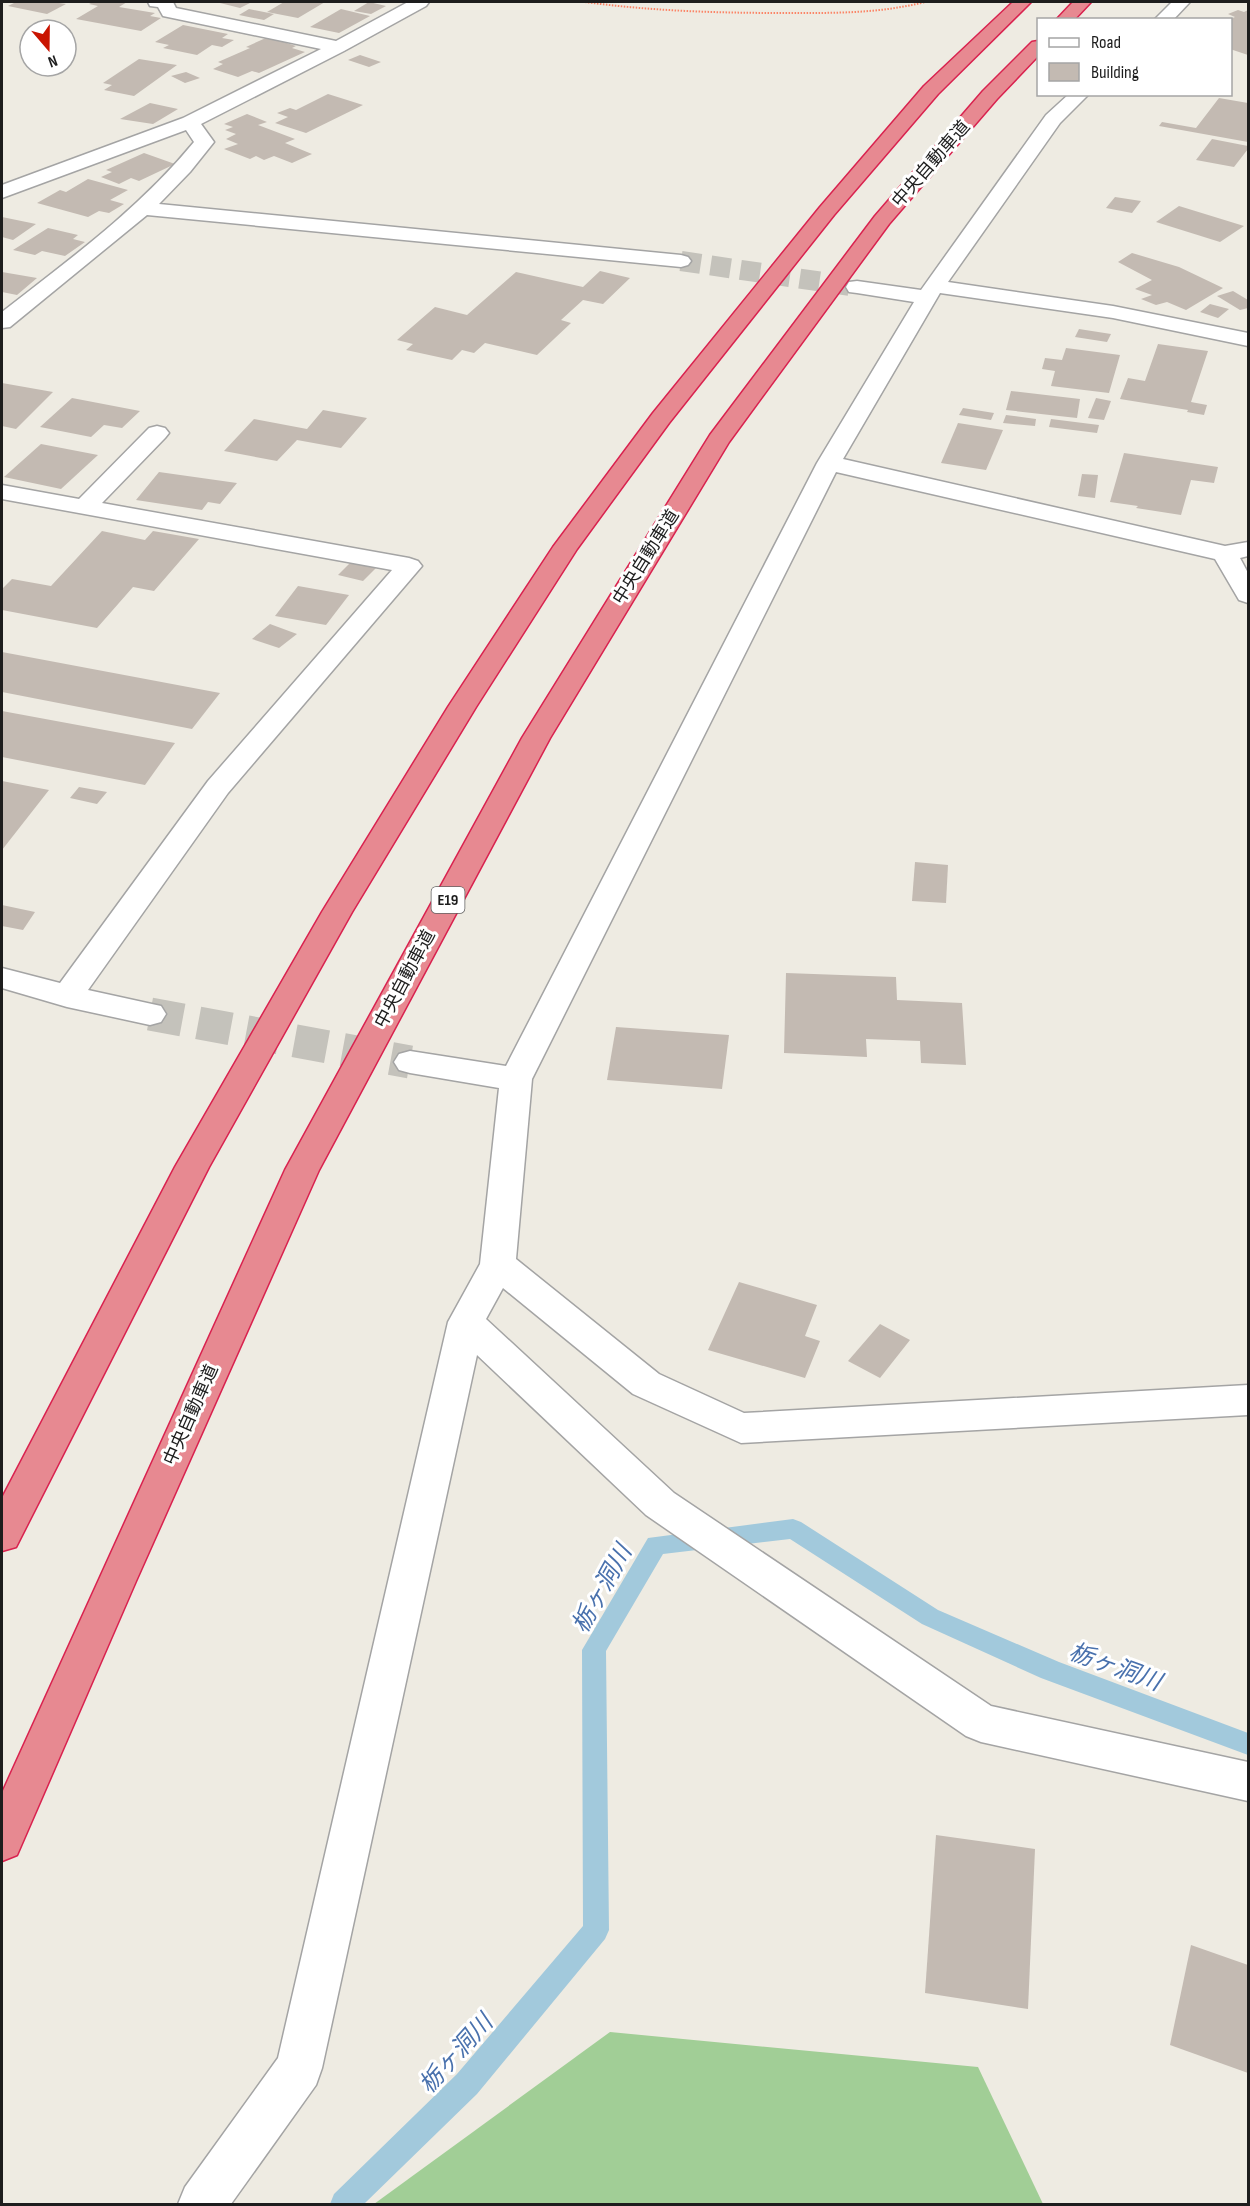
<svg xmlns="http://www.w3.org/2000/svg" width="1250" height="2206" viewBox="0 0 1250 2206" font-family="'Sofia Sans Condensed','Noto Sans JP',sans-serif">
<rect width="100%" height="100%" fill="#eeebe2"/>
<polygon fill="#a1ce96" points="610,2032 978,2067 1043,2204 374,2204"/>
<g fill="none" stroke-linecap="round" stroke-linejoin="round">
<polygon fill="#a2c9dc" fill-rule="evenodd" points="793,1519 801,1522 938,1610 1059,1662 1248,1733 1248,1755 1041,1678 922,1624 790,1539 663,1554 606,1651 609,1930 605,1939 477,2094 364,2204 330,2204 334,2194 457,2074 583,1926 582,1650 648,1538"/>
</g>
<g fill="#c3bab2">
<polygon points="16,2 52,2 66,4 47,14 8,6"/>
<polygon points="93,2 127,2 119,7 155,13 150,16 161,18 141,31 76,19 98,6 89,4"/>
<polygon points="216,2 252,2 240,8"/>
<polygon points="284,2 325,2 298,18 267,12"/>
<polygon points="369,2 386,6 371,14 354,11"/>
<polygon points="249,9 274,14 264,20 239,15"/>
<polygon points="341,9 370,16 339,33 310,27"/>
<polygon points="1238,10 1244,12 1248,10 1248,55 1230,49 1230,19 1235,17 1228,14"/>
<polygon points="183,25 228,34 222,38 234,40 222,47 212,45 197,55 163,48 169,45 155,42"/>
<polygon points="268,37 296,46 292,48 305,52 259,73 252,71 238,77 213,69 223,64 218,62 250,48 246,47"/>
<polygon points="360,55 381,62 369,67 348,60"/>
<polygon points="139,59 177,65 134,96 104,90 112,85 103,83"/>
<polygon points="186,72 200,78 185,83 171,76"/>
<polygon points="328,94 363,105 306,133 275,123 288,117 277,113 290,108 296,110"/>
<polygon points="1219,98 1248,103 1248,142 1159,126 1162,122 1196,128"/>
<polygon points="150,103 178,109 153,124 120,119"/>
<polygon points="247,114 267,122 258,125 295,139 285,143 312,154 292,163 274,156 264,160 256,156 250,159 224,149 238,144 226,139 236,134 225,130 233,127 224,124"/>
<polygon points="1212,139 1248,146 1248,149 1234,167 1196,160"/>
<polygon points="144,153 175,164 139,181 131,178 119,184 101,177 112,172 106,170"/>
<polygon points="88,179 128,190 110,200 124,204 109,213 99,211 88,217 37,203 60,190 66,192"/>
<polygon points="1115,197 1141,201 1132,213 1106,208"/>
<polygon points="1179,206 1244,226 1220,242 1156,222"/>
<polygon points="2,217 36,224 13,240 2,237"/>
<polygon points="48,228 78,235 73,239 85,242 65,256 42,251 35,255 13,250"/>
<polygon points="1132,253 1179,267 1223,288 1186,310 1167,302 1156,305 1141,299 1152,295 1135,289 1152,280 1118,262"/>
<polygon points="600,271 630,278 603,304 583,300 561,320 571,323 537,355 485,343 474,353 462,350 452,360 406,350 413,344 397,340 435,307 467,315 516,272 583,287"/>
<polygon points="2,272 37,278 17,295 2,292"/>
<polygon points="1233,291 1248,300 1248,308 1240,310 1217,296"/>
<polygon points="1210,304 1229,309 1218,318 1200,312"/>
<polygon points="1079,329 1111,334 1107,342 1075,337"/>
<polygon points="1158,344 1208,351 1191,402 1207,405 1204,415 1187,412 1188,410 1120,399 1128,378 1145,381"/>
<polygon points="1066,348 1120,355 1109,393 1051,386 1055,371 1042,369 1045,358 1062,360"/>
<polygon points="2,383 53,392 16,429 2,426"/>
<polygon points="1011,391 1080,399 1077,418 1006,410"/>
<polygon points="72,398 140,411 122,428 104,425 91,437 40,427"/>
<polygon points="1096,398 1111,401 1104,420 1088,418"/>
<polygon points="963,408 994,413 991,420 959,415"/>
<polygon points="323,410 367,418 341,448 297,440 277,461 224,451 254,419 307,429"/>
<polygon points="1006,415 1036,419 1035,426 1003,423"/>
<polygon points="1051,419 1099,425 1097,433 1049,427"/>
<polygon points="958,423 1003,430 986,470 941,463"/>
<polygon points="41,444 98,455 61,489 4,477"/>
<polygon points="1124,453 1218,467 1214,483 1191,480 1181,515 1136,508 1138,506 1110,502"/>
<polygon points="159,472 237,483 220,504 208,502 202,510 136,500"/>
<polygon points="1082,474 1098,475 1095,498 1078,496"/>
<polygon points="102,531 145,540 153,531 199,539 154,591 133,587 97,628 2,610 2,589 12,579 51,586"/>
<polygon points="353,560 378,566 363,581 338,575"/>
<polygon points="298,586 349,595 326,625 275,616"/>
<polygon points="270,624 297,634 279,648 252,639"/>
<polygon points="2,652 220,693 192,729 2,692"/>
<polygon points="2,711 175,743 145,785 2,757"/>
<polygon points="2,781 49,790 2,850"/>
<polygon points="79,787 107,792 97,804 70,798"/>
<polygon points="915,862 948,865 946,903 912,901"/>
<polygon points="2,905 35,912 23,930 2,926"/>
<polygon points="786,973 896,977 897,1000 962,1003 966,1065 921,1063 920,1041 866,1039 867,1057 784,1053"/>
<polygon points="616,1027 729,1035 722,1089 607,1080"/>
<polygon points="739,1282 817,1305 805,1336 820,1341 805,1378 708,1350"/>
<polygon points="880,1324 910,1340 880,1378 848,1361"/>
<polygon points="936,1835 1035,1849 1028,2009 925,1993"/>
<polygon points="1191,1945 1248,1965 1248,2073 1170,2045"/>
</g>
<g fill="none" stroke-linecap="round" stroke-linejoin="round">
<polyline stroke="#c4c2bb" stroke-width="20" stroke-dasharray="20 10" stroke-linecap="butt" points="681,261 857,287"/>
<polyline stroke="#c4c2bb" stroke-width="33" stroke-dasharray="33 16" stroke-linecap="butt" points="150,1014 410,1062"/>
<defs>
<g id="minor">
<path d="M148,2h25l3,6 160,33 72,-39h21l-3,4 -82,45 -143,73 13,18 -24,30 -31,32 522,51 7,2 3,4 -3,4 -7,2 -534,-52 -137,112 -8,1v-16c68,-53 137,-103 192,-170l-8,-12 -184,68v-13l181,-67 138,-69 -158,-33 -5,-9 -8,-1z"/>
<polygon points="1172,2 1190,2 1173,20 1154,20"/>
<polygon points="1069,94 1089,94 1060,123 948,282 1113,306 1248,333 1248,346 1113,318 940,293 843,459 1225,546 1248,542 1248,556 1240,558 1248,573 1248,603 1239,600 1215,559 836,472 532,1079 516,1259 659,1374 744,1413 1248,1385 1248,1415 741,1443 633,1394 503,1288 486,1319 674,1493 991,1706 1248,1762 1248,1801 981,1742 966,1736 646,1515 477,1355 322,2068 316,2085 231,2204 178,2204 185,2187 278,2058 448,1322 480,1264 499,1088 410,1073 399,1070 394,1062 399,1054 410,1051 506,1066 817,463 914,302 857,293 849,292 846,287 849,282 857,281 921,290 1046,115"/>
<polygon points="157,426 165,428 169,433 165,438 102,503 409,558 418,561 422,566 228,793 88,990 161,1006 166,1014 161,1022 150,1025 67,1007 2,988 2,968 60,983 208,781 392,570 2,499 2,485 79,499 149,428"/>
</g>
<g id="highway">
<polygon points="1013,2 1031,2 938,94 834,215 669,423 577,549 476,707 352,912 209,1167 16,1547 2,1551 2,1498 175,1167 322,912 448,707 553,547 653,413 820,207 924,86"/>
<polygon points="1073,2 1091,2 1074,20 1056,20"/>
<polygon points="1038,41 1038,56 997,99 889,224 729,442 550,738 319,1170 136,1581 17,1855 2,1861 2,1793 285,1170 522,738 710,435 875,216 983,91 1032,42"/>
</g>
</defs>
<use href="#minor" stroke="#a4a4a4" stroke-width="3"/>
<use href="#highway" stroke="#d9224f" stroke-width="3"/>
<path stroke="#fb8567" stroke-width="2" stroke-dasharray="1.5 1.5" stroke-linecap="butt" d="M585,2c66,9 132,11 198,11 48,0 95,1 142,-11"/>
<use href="#minor" fill="#fff" fill-rule="evenodd"/>
<use href="#highway" fill="#e78991" fill-rule="evenodd"/>
</g>
<g text-anchor="middle" dominant-baseline="central" stroke-width="6" stroke-linejoin="round" paint-order="stroke">
<rect fill="#fff" stroke="#616161" stroke-width="1.5" x="431.5" y="887" width="33" height="26" rx="4.5"/>
<g font-size="16" font-weight="bold" fill="#1d1d1d">
<text x="448" y="900">E19</text>
</g>
<g font-size="18" fill="#1d1d1d" stroke="#fff">
<text transform="translate(931 164) rotate(-49)">中央自動車道</text>
<text transform="translate(646 557) rotate(-58)">中央自動車道</text>
<text transform="translate(405 979) rotate(-62)">中央自動車道</text>
<text transform="translate(191 1415) rotate(-66)">中央自動車道</text>
</g>
<g font-size="24" font-style="italic" fill="#4971ad" stroke="#fff">
<text transform="translate(602 1589) rotate(-61)">栃ヶ洞川</text>
<text transform="translate(1115 1667) rotate(20)">栃ヶ洞川</text>
<text transform="translate(456 2054) rotate(-48)">栃ヶ洞川</text>
</g>
</g>
<rect width="1250" height="2206" fill="none" stroke="#1d1d1d" stroke-width="6"/>
<rect x="1037" y="18" width="195" height="78" fill="#ffffff" stroke="#a5a5a5" stroke-width="1.5"/>
<rect x="1049" y="38" width="30" height="9" fill="#ffffff" stroke="#a5a5a5" stroke-width="1.5"/>
<text x="1091" y="48" font-size="18" fill="#1d1d1d">Road</text>
<rect x="1049" y="63" width="30" height="18" fill="#c3bab2" stroke="#a5a5a5" stroke-width="1.5"/>
<text x="1091" y="78" font-size="18" fill="#1d1d1d">Building</text>
<g transform="translate(48 48) rotate(160)"><circle r="28" fill="#ffffff" stroke="#a5a5a5" stroke-width="1.5"/>
<path d="M0-4.5L10 22L0 15L-10 22Z" fill="#c91400"/>
<text y="-9" font-size="16" font-weight="bold" text-anchor="middle" fill="#1d1d1d">N</text>
</g>
</svg>
